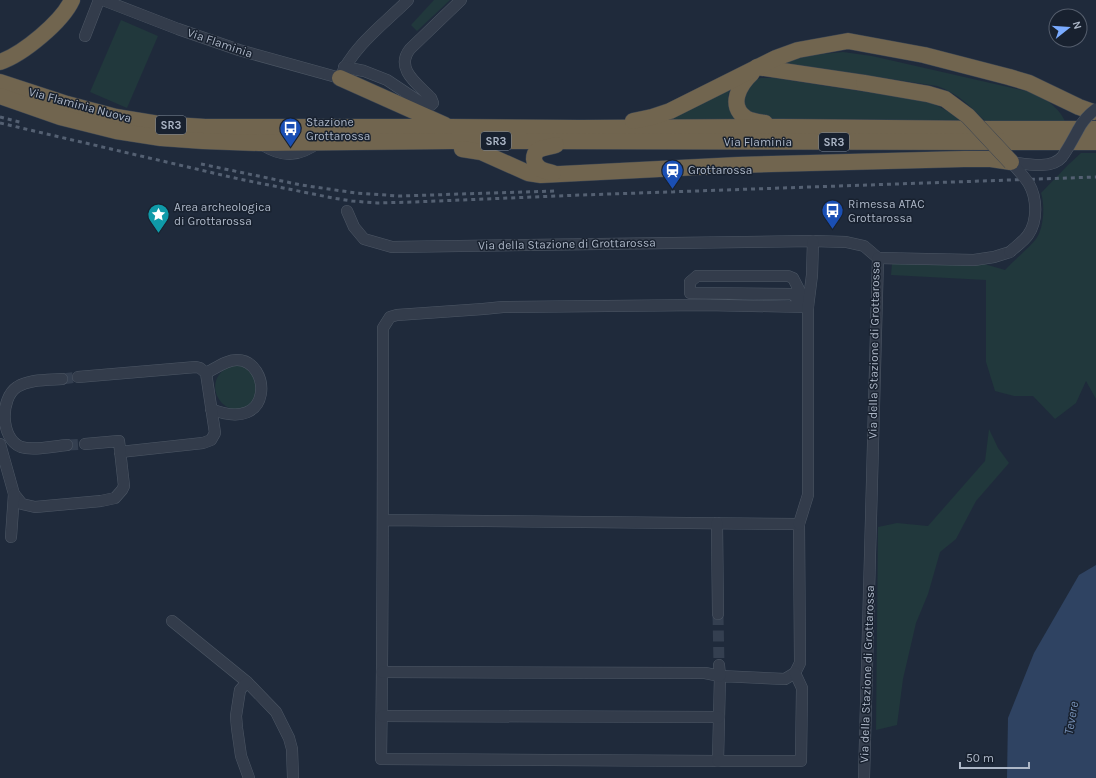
<svg xmlns="http://www.w3.org/2000/svg" width="1096" height="778" viewBox="0 0 1096 778" font-family="Karla,sans-serif">
<rect width="100%" height="100%" fill="#1f2a3b"/>
<g fill="#21383c">
<polygon points="434,0 450,0 417,31 411,25"/>
<polygon points="121,20 158,36 127,108 90,92"/>
<path d="M843,52l29,4 163,37c13,8 26,16 31,31l-79,-1c-15,-15 -29,-30 -50,-37l-159,-24 25,-6z"/>
<path d="M761,78h13l145,22c19,4 31,11 45,24l-195,-4 -16,-3 -12,-14 13,-23z"/>
<path d="M731,87c-7,16 -1,22 9,34h-75z"/>
<path d="M1081,153h15v246l-10,-18 -10,22 -21,16 -22,-23h-19l-19,-5 -9,-29v-82l-95,-5 1,-12 92,1 21,6c10,-11 22,-20 31,-31 8,-11 9,-34 5,-46l27,-28z"/>
<path d="M233,365h7l12,7 6,20c-3,4 -5,10 -9,13 -25,18 -53,-26 -16,-40z"/>
<polygon points="989,429 998,448 1009,463 976,501 956,539 940,552 928,594 916,623 903,679 897,725 876,730 878,527 897,523 928,526 985,461"/>
</g>
<polygon fill="#2f4362" points="1096,565 1096,778 1007,778 1008,718 1034,653 1079,575"/>
<g fill="none" stroke-linecap="round" stroke-linejoin="round">
<g stroke="#343f50" stroke-width="11" stroke-dasharray="11 5.5" stroke-linecap="butt">
<polyline points="62,379 78,377"/>
<polyline points="67,445 85,444"/>
<polyline points="718,614 719,665"/>
</g>
<defs>
<g id="minor">
<path d="M103,0l75,29 61,21 101,28c12,-31 45,-55 68,-78"/>
<polyline points="85,36 99,0"/>
<path d="M344,67l20,4 23,9 36,24 4,1h4l2,-2 -2,-5c-12,-13 -37,-29 -21,-49l51,-49"/>
<path d="M261,144c22,14 38,13 58,-2"/>
<polyline points="347,211 354,227 364,239 392,247 813,241 846,242 864,246 878,258 864,778"/>
<polyline points="878,258 974,260 994,257 1010,252"/>
<path d="M206,373c10,-5 20,-13 31,-13 34,0 38,75 -26,49"/>
<polyline points="78,377 196,367 200,368 206,373 215,433 211,440 203,443 120,452"/>
<path d="M62,379c-14,1 -32,0 -45,8 -17,11 -17,52 4,60 12,4 33,-1 46,-2"/>
<polyline points="0,444 14,494 22,504 35,507 101,501 115,498 122,490 124,486 119,441 85,444"/>
<path d="M383,520l416,4 1,139 -5,10 -10,6 -65,-3 -2,85 -337,-2c2,-138 2,-275 2,-413v-18l7,-11 7,-2 86,-6 20,-2 202,-2 103,2 -15,-29 -5,-2h-91l-7,6v11l102,1 16,13"/>
<polyline points="717,523 718,614"/>
<polyline points="799,524 808,495 808,307 812,275 813,241"/>
<polyline points="11,537 14,494"/>
<polyline points="172,621 247,682 276,712 289,738 292,749 293,778"/>
<polyline points="382,672 705,673 720,676 719,665"/>
<polyline points="247,682 240,690 236,716 237,728 241,756 249,778"/>
<polyline points="382,716 719,717"/>
<polyline points="718,761 801,761 802,688 795,673"/>
</g>
<g id="highway">
<path d="M0,62c23,-8 62,-40 72,-62"/>
<polyline points="757,67 864,83"/>
<path d="M752,73c-12,11 -25,33 -6,45 5,3 13,4 19,5"/>
<polyline points="340,78 445,125"/>
<polyline points="0,82 67,104 116,117 159,124 205,127 450,127 580,128 784,127 991,129 1096,129"/>
<polyline points="0,96 60,117 116,131 161,138 203,141 259,143 452,141 1096,142"/>
<polyline points="633,121 652,117 670,111 776,58 798,50 848,41 924,55 1009,77 1029,83 1079,107 1093,112"/>
<polyline points="462,149 481,152 528,173 541,175 738,165 964,159 991,159 1011,162"/>
<path d="M553,173c-9,-2 -18,-4 -19,-14 0,-3 1,-6 3,-8 5,-4 13,-4 19,-6"/>
</g>
</defs>
<use href="#minor" stroke="#4d5765" stroke-width="12"/>
<use href="#highway" stroke="#3a4452" stroke-width="17"/>
<use href="#minor" stroke="#333c4b" stroke-width="11"/>
<use href="#highway" stroke="#71654f" stroke-width="16"/>
<g stroke="#546072" stroke-width="3" stroke-dasharray="4 4" stroke-linecap="butt">
<polyline points="0,117 23,123"/>
<polyline points="0,123 239,179 333,198 352,201 377,203 413,202 582,195 1096,177"/>
<polyline points="201,164 301,185 356,193 399,196 556,191"/>
</g>
<defs>
<g id="minor-bridge">
<path d="M1011,162c15,2 40,8 51,-5 6,-8 11,-18 16,-27 4,-8 10,-15 18,-21"/>
<path d="M1010,252c6,-6 13,-10 18,-17 10,-14 9,-37 1,-51 -5,-8 -12,-15 -18,-22"/>
</g>
<polyline id="highway-bridge" points="864,83 928,94 945,99 968,116 1011,162"/>
</defs>
<use href="#minor-bridge" stroke="#4d5765" stroke-width="12" stroke-linecap="butt"/>
<use href="#highway-bridge" stroke="#3a4452" stroke-width="17" stroke-linecap="butt"/>
<use href="#minor-bridge" stroke="#333c4b" stroke-width="11"/>
<use href="#highway-bridge" stroke="#71654f" stroke-width="16"/>
</g>
<defs>
<symbol id="bus-pin" viewBox="-11 -11 22 30"><path d="M0 17L-7.5 6A9.5 9.5 0 1 1 7.5 6Z" fill="#1a4fb4" stroke="#18212f"/><path d="M-5-6H5V4H4V6H2V4H-2V6H-4V4H-5ZM-3.5-4V0h7V-4ZM-3.5 1.2v1.5H-2V1.2ZM2 1.2v1.5H3.5V1.2Z" fill="#fff"/></symbol>
<symbol id="station-pin" viewBox="-11 -11 22 30"><path d="M0 17L-7.5 6A9.5 9.5 0 1 1 7.5 6Z" fill="#1a4fb4" stroke="#18212f"/><path d="M-3-6H3Q5-6 5-4V2Q5 4 3 4L4.5 6H3L1.5 4h-3L-3 6H-4.5L-3 4Q-5 4-5 2V-4Q-5-6-3-6ZM-3.5-4v3h7v-3ZM-3.5 1v1.5H-2V1ZM2 1v1.5H3.5V1Z" fill="#fff"/></symbol>
<symbol id="sight-pin" viewBox="-11 -11 22 30"><path d="M0 17L-7.5 6A9.5 9.5 0 1 1 7.5 6Z" fill="#0f9aa8" stroke="#18212f"/><path d="M0-6L1.8-2.2L6-1.7L2.9 1.2L3.7 5.4L0 3.3L-3.7 5.4L-2.9 1.2L-6-1.7L-1.8-2.2Z" fill="#fff"/></symbol>
</defs>
<g fill-rule="evenodd">
<use href="#bus-pin" x="278" y="116" width="25" height="34"/>
<use href="#station-pin" x="660" y="158" width="25" height="34"/>
<use href="#bus-pin" x="820" y="198" width="25" height="34"/>
<use href="#sight-pin" x="146" y="202" width="25" height="34"/>
</g>
<g text-anchor="middle" dominant-baseline="central" stroke-width="3" stroke-linejoin="round" paint-order="stroke">
<g fill="#18212f" stroke="#808a99" stroke-width="1">
<rect x="156" y="116" width="30" height="18" rx="3"/>
<rect x="481" y="132" width="30" height="18" rx="3"/>
<rect x="819" y="133" width="30" height="18" rx="3"/>
</g>
<g font-size="11" font-weight="bold" fill="#adb7c7">
<text x="171" y="125">SR3</text>
<text x="496" y="141">SR3</text>
<text x="834" y="142">SR3</text>
</g>
<g font-size="12" fill="#adb7c7" stroke="#18212f">
<text transform="translate(220 43) rotate(19)">Via Flaminia</text>
<text transform="translate(80 105) rotate(15)">Via Flaminia Nuova</text>
<text x="758" y="142">Via Flaminia</text>
<text transform="translate(567 244) rotate(-1)">Via della Stazione di Grottarossa</text>
<text transform="translate(874 350) rotate(-89)">Via della Stazione di Grottarossa</text>
<text transform="translate(867 674) rotate(-88)">Via della Stazione di Grottarossa</text>
</g>
<g font-size="12" fill="#adb7c7" stroke="#18212f" text-anchor="start">
<text x="306" y="122">Stazione<tspan x="306" dy="14">Grottarossa</tspan></text>
<text x="688" y="170">Grottarossa</text>
<text x="848" y="204">Rimessa ATAC<tspan x="848" dy="14">Grottarossa</tspan></text>
<text x="174" y="207">Area archeologica<tspan x="174" dy="14">di Grottarossa</tspan></text>
</g>
<g font-size="13" font-style="italic" fill="#738db2" stroke="#18212f">
<text transform="translate(1071 718) rotate(-80)">Tevere</text>
</g>
</g>
<g transform="translate(1068 28) rotate(73)"><circle r="19" fill="#18212f" stroke="#545d6c"/>
<path d="M0-3L7 15L0 10L-7 15Z" fill="#7aabff"/>
<text y="-6" font-size="11" font-weight="bold" text-anchor="middle" fill="#adb7c7">N</text>
</g>
<path d="M960 762v6h69v-6" fill="none" stroke="#adb7c7" stroke-width="2"/>
<text x="966" y="762" font-size="12" fill="#adb7c7" stroke="#18212f" stroke-width="3" paint-order="stroke">50 m</text>
</svg>
